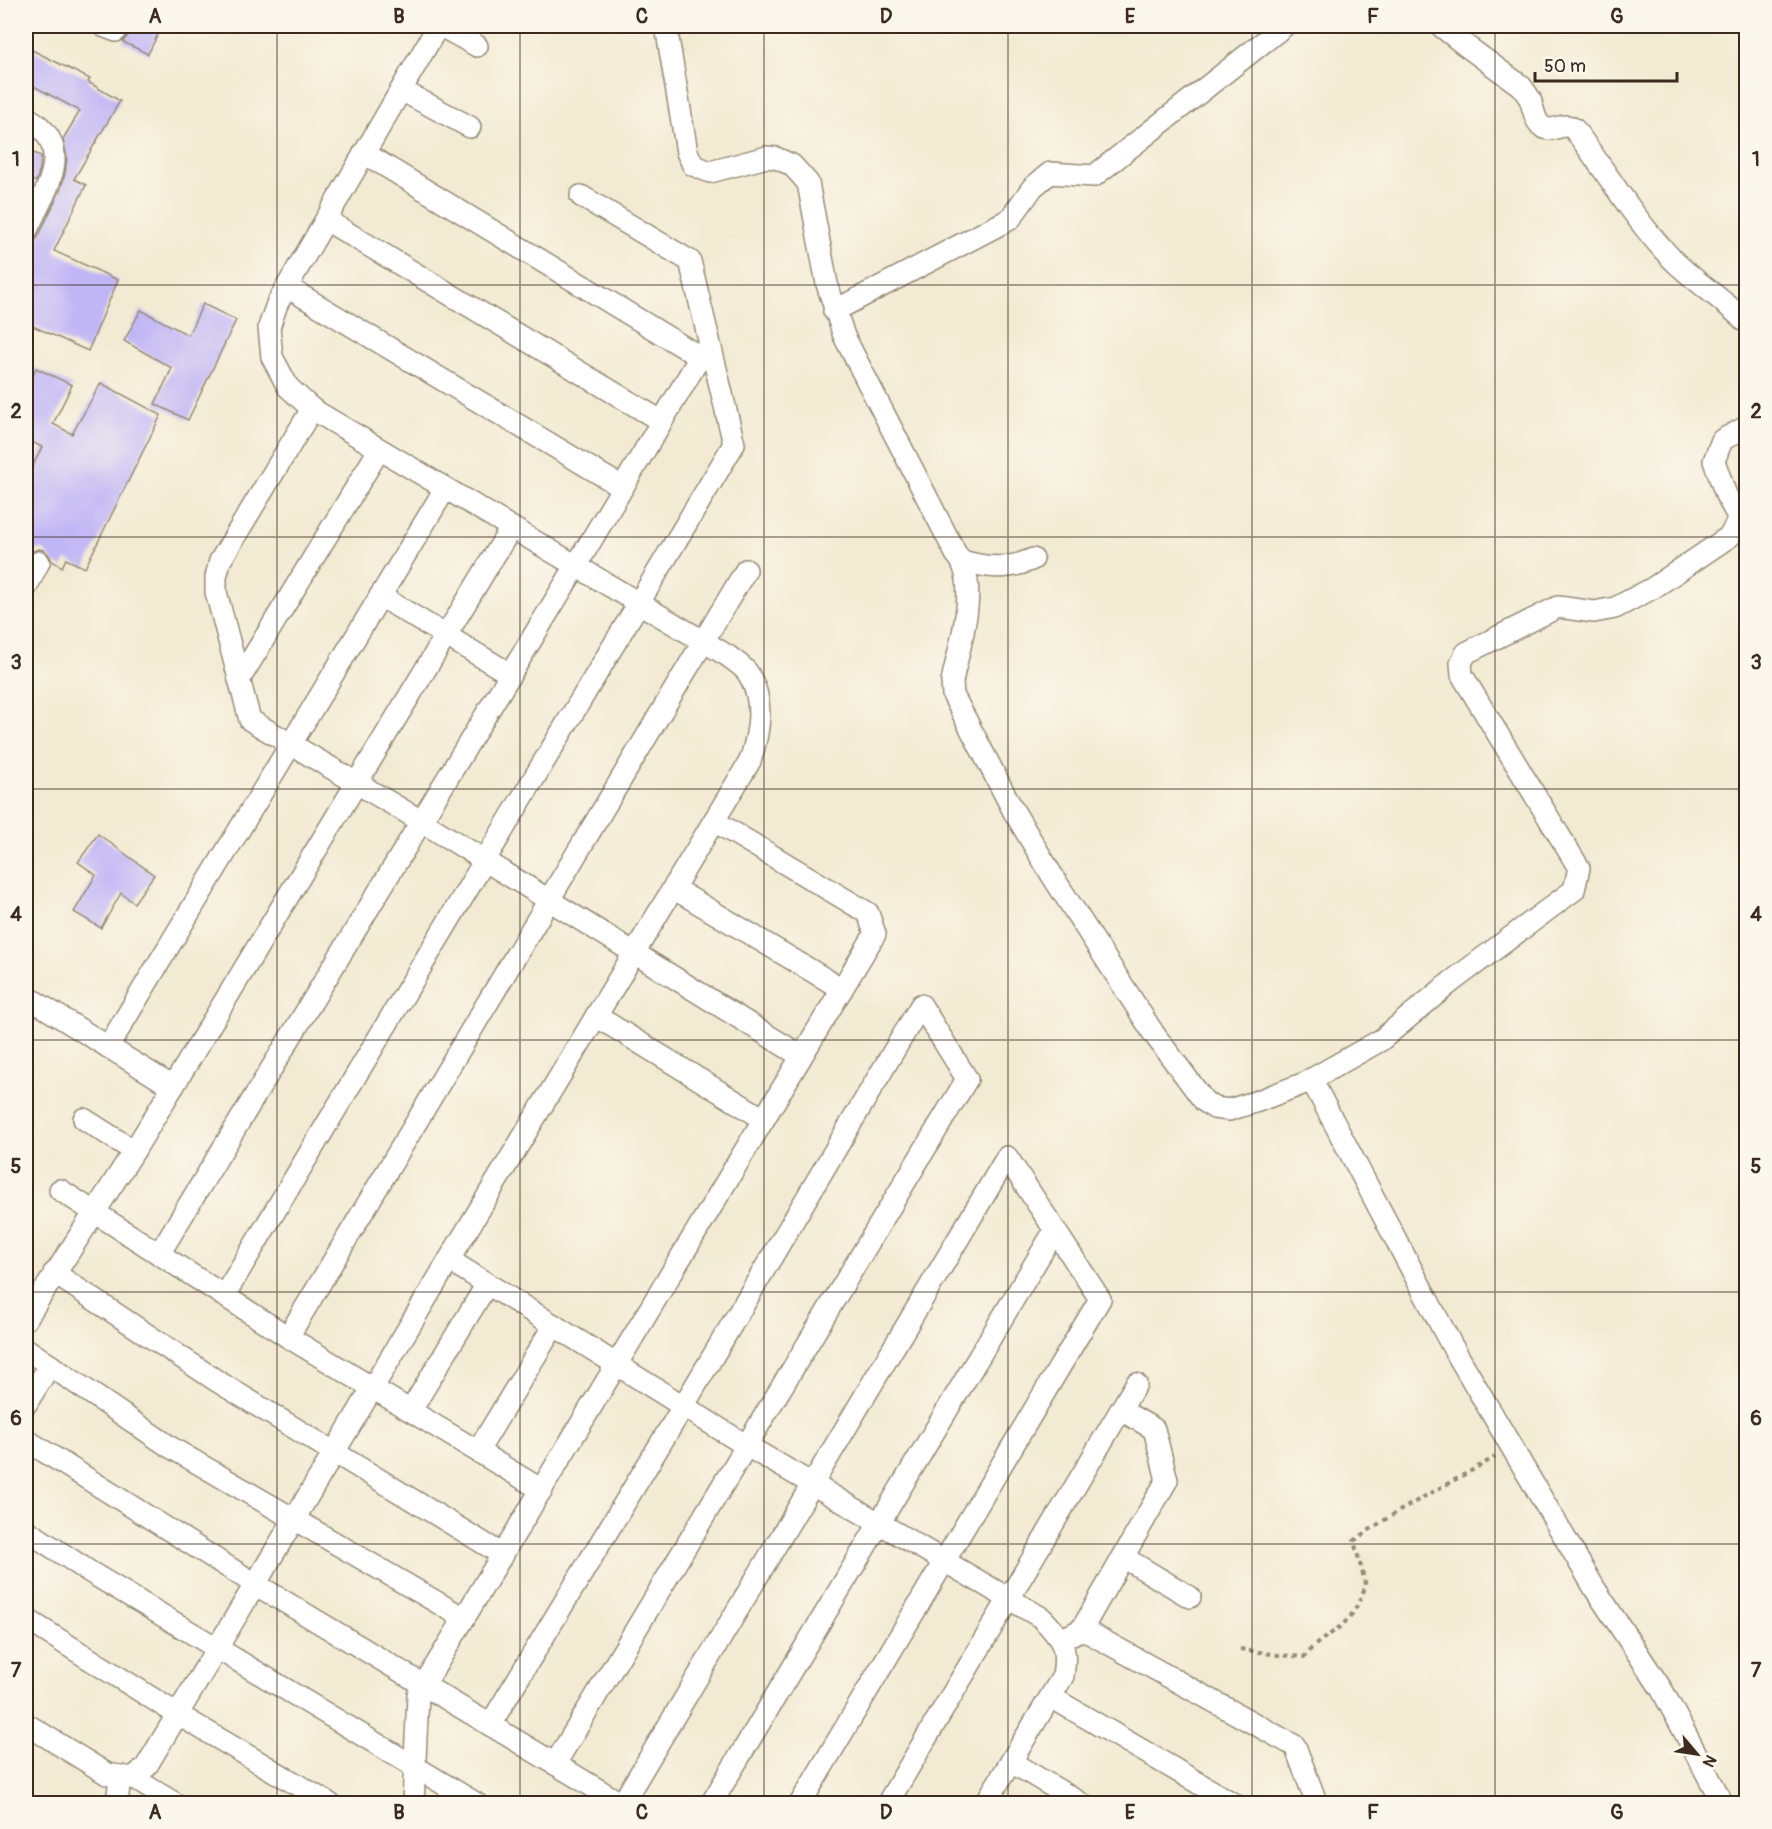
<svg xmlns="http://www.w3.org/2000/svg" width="1772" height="1829" viewBox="0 0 1772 1829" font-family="Pangolin,sans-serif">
<rect width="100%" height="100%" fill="#fbf7ec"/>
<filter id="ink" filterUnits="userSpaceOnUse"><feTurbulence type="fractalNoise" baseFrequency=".0167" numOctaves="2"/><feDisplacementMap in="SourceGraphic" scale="12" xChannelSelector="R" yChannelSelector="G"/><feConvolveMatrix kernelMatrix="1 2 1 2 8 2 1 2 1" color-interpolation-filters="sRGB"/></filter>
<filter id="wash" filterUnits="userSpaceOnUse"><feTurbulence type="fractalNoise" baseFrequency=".008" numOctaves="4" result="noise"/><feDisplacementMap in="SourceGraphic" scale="24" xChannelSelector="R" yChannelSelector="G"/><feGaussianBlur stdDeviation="1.35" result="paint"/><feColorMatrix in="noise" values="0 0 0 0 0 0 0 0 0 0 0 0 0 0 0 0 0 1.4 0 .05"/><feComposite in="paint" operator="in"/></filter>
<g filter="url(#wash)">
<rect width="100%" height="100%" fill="#f2ead2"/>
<g id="blocks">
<g fill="#c0b5f5">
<polygon points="127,26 162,26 148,54 123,42 128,35"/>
<polygon points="26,47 90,79 88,82 120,101 74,179 86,185 54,251 118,280 88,351 26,323 26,244 33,243 38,237 60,191 65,174 67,157 63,139 80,111 26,82"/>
<polygon points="26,150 41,156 40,168 36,182 26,177"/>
<polygon points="203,304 236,320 188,420 155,404 172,368 124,341 141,310 188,335"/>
<polygon points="36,368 72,385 53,424 72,434 101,383 161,415 85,568 66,559 62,567 52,561 49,555 44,550 38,549 31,552 26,549 26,480 42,447 26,439 26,390"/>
<polygon points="98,834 154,875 134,903 121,893 101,928 74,912 96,875 78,862"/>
</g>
</g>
</g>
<g filter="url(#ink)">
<use href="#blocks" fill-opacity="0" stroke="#968a78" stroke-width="1.5"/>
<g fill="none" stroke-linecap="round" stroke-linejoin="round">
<defs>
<g id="minor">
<polyline points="103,26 116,31"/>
<path d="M438,26l-161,278 -8,23 3,30 16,30 24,22 416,247c6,5 17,11 21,19 16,27 10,58 1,86l-301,499"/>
<polyline points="441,26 477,46"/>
<path d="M666,26l21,126 6,13 17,7 57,-15 9,1 16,7 16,18 19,101 17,52 112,218c24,25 5,88 -2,118l-2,10 1,13 60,115 40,67 101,157 50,67 10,7 15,2 29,-9 47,-18 76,-43 70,-58 123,-92 5,-22 -117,-193 -1,-12 5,-10 92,-46 36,5 21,-4 38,-20 77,-52 9,-18 -13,-23 -12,-34 8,-21 24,-13"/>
<path d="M1441,26l24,19 56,41c3,4 6,8 9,13 4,10 5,31 21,30 9,-1 14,-6 23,0 33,43 60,91 98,130 23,23 51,40 74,63"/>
<polyline points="401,90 470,127"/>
<path d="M26,117c53,30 18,74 0,115"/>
<polyline points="326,220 661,421"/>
<polyline points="287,287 622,487"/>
<polyline points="834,311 1010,219 1033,187 1050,173 1094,176 1284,26"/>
<polyline points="312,409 220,561 216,577 216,592 250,720 421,821 801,1056"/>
<path d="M962,561c25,7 47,9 71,-2"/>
<polyline points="26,588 39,562"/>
<polyline points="380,596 510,674"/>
<polyline points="239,680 379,450"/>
<polyline points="673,888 842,989"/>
<polyline points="26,996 173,1087"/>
<polyline points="596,1016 764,1119"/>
<polyline points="108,1047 445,489"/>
<polyline points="1311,1079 1451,1344 1595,1589 1662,1690 1723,1804"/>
<polyline points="84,1119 134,1151"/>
<polyline points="60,1190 288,1337 542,1490"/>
<polyline points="159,1254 576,566 700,357 364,153"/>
<polyline points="54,1273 217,1381 503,1555"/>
<polyline points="224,1296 734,444 690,261 581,196"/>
<polyline points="26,1319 134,1151 511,528"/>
<polyline points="288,1337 746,570"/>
<polyline points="26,1349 170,1447 464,1618"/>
<polyline points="26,1404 50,1365"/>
<polyline points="411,1410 487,1284"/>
<polyline points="26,1440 255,1584 622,1804"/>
<polyline points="478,1451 554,1325"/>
<polyline points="26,1530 90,1572 477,1804"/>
<polyline points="1123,1557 1190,1597"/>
<polyline points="26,1619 177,1714 330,1804"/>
<polyline points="1082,1629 1167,1480 1154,1429 1121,1410"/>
<polyline points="1061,1640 1082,1629 1295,1746 1317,1804"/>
<polyline points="1051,1697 1234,1804"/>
<path d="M26,1724l81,50 26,4 13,-11 303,-507 298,186 295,172c20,22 26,27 21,58l-78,128"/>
<polyline points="490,1725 684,1405 921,1005 967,1079 555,1764"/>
<polyline points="1011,1762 1082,1804"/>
<polyline points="133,1778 176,1804"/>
<polyline points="117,1804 120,1776"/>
<polyline points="413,1804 418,1695 875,934 868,913 714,821"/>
<polyline points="622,1804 1007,1157 1100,1299 800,1804"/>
<polyline points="711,1804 1055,1230"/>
<polyline points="887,1804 1136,1384"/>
</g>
</defs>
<use href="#minor" stroke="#968a78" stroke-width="24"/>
<path stroke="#968a78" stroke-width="4" stroke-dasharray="4.5 4.5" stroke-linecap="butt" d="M1240,1649l38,6 26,2c12,-16 26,-21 40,-34 11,-9 16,-25 22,-37l-12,-45c44,-33 94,-56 141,-84"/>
<use href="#minor" stroke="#fff" stroke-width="21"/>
</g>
</g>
<path fill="none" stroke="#3b2a1e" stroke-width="1.5" stroke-opacity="0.55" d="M277,26v1778M520,26v1778M764,26v1778M1008,26v1778M1252,26v1778M1495,26v1778M26,285h1720M26,537h1720M26,789h1720M26,1040h1720M26,1292h1720M26,1544h1720"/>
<rect width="1772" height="1829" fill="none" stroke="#fbf7ec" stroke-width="66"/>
<g transform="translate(1697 1754) rotate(119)" stroke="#fbf7ec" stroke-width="4.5" paint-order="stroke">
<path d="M0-4.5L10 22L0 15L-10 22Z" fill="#3b2a1e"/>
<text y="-9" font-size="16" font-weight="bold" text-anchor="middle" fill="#3b2a1e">N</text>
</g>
<path d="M1535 72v9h142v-9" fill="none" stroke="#3b2a1e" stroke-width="3"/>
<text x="1544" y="72" font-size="18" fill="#3b2a1e" stroke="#fbf7ec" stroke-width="4.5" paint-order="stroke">50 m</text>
<rect x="33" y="33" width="1706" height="1763" fill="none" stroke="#3b2a1e" stroke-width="2"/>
<g font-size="20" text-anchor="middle" font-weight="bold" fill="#3b2a1e">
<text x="155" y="23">A</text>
<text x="399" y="23">B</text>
<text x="642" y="23">C</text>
<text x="886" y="23">D</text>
<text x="1130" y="23">E</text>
<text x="1373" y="23">F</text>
<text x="1617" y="23">G</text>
<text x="16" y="166">1</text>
<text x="1756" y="166">1</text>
<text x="16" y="418">2</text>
<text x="1756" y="418">2</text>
<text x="16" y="669">3</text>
<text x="1756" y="669">3</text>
<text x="16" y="921">4</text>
<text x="1756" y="921">4</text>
<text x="16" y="1173">5</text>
<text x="1756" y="1173">5</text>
<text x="16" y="1425">6</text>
<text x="1756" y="1425">6</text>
<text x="16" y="1677">7</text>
<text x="1756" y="1677">7</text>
<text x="155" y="1819">A</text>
<text x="399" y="1819">B</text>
<text x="642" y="1819">C</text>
<text x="886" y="1819">D</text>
<text x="1130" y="1819">E</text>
<text x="1373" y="1819">F</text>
<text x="1617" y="1819">G</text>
</g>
</svg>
